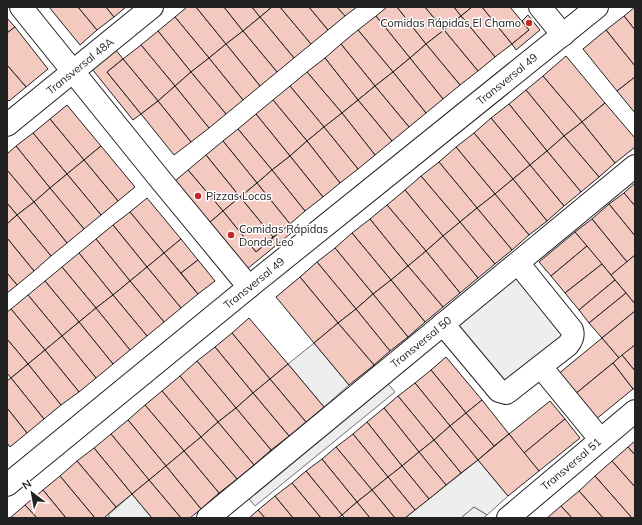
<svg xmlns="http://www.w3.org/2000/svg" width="642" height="525" viewBox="0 0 642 525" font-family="Mulish,sans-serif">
<rect width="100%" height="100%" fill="#fff"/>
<g fill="#eee" stroke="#6f6f6f">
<polygon points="516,274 566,335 501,388 452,326"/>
<polygon points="314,343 349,385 324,407 288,364"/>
<polygon points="478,460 508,496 487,515 474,507 461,518 405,518"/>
<polygon points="132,494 152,518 110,518 108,515"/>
</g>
<g fill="#ededed" stroke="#6f6f6f">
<polygon points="385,380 395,392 255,506 245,494"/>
<polygon points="474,507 487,515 483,518 461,518"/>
</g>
<g fill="#f3c9c0" stroke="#222">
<polygon points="49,7 78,7 97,30 80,45"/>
<polygon points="78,7 106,7 114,17 97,30"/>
<polygon points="106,7 126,7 114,17"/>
<polygon points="187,7 196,7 226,44 209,58 175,17"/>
<polygon points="196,7 224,7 243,31 226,44"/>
<polygon points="224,7 252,7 260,17 243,31"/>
<polygon points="252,7 272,7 260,17"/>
<polygon points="272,7 280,7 311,44 294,58 260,17"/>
<polygon points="280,7 309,7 328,30 311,44"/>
<polygon points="309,7 337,7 345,16 328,30"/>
<polygon points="337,7 357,7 345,16"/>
<polygon points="387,7 397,7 426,44 410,58 376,16"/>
<polygon points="397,7 425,7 444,30 426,44"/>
<polygon points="425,7 454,7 461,16 444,30"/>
<polygon points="454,7 472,7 461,16"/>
<polygon points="472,7 482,7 512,44 495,57 461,16"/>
<polygon points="482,7 510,7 529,30 512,44"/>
<polygon points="635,7 635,30 624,16"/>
<polygon points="528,15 540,30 516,50 512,44 529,30 522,21"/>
<polygon points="376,16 410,58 393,72 358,30"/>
<polygon points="461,16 495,57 478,71 444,30"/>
<polygon points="624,16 635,30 635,66 606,30"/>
<polygon points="175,17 209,58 191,72 158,31"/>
<polygon points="260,17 294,58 277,72 243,31"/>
<polygon points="7,18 15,27 7,33"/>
<polygon points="15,27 48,69 26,87 7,65 7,33"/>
<polygon points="358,30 393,72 375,86 341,44"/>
<polygon points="444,30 478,71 460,85 426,44"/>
<polygon points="606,30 635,66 635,77 617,91 583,49"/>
<polygon points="158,31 191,72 175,86 141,45"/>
<polygon points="243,31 277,72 260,86 226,44"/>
<polygon points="226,44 260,86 243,100 209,58"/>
<polygon points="341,44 375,86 358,100 325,58"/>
<polygon points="426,44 460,85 443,99 410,58"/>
<polygon points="141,45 175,86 158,101 123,59"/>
<polygon points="116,50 123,59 107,72 141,114 133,120 92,69"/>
<polygon points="566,56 605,103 582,122 543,76"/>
<polygon points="209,58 243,100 226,114 191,72"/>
<polygon points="325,58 358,100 342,113 307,72"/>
<polygon points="410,58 443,99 426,113 393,72"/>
<polygon points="123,59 158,101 141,114 107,72"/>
<polygon points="7,65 26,87 9,101 7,99"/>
<polygon points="191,72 226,114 209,128 175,86"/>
<polygon points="307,72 342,113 324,127 290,86"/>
<polygon points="393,72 426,113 409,127 375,86"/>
<polygon points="543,76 582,122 564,136 526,90"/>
<polygon points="635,77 635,113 617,91"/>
<polygon points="175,86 209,128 191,142 158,101"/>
<polygon points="290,86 324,127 307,141 273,100"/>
<polygon points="375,86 409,127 392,141 358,100"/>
<polygon points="526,90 564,136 547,151 509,104"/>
<polygon points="273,100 307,141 290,156 256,114"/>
<polygon points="358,100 392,141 375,155 342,113"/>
<polygon points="158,101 191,142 174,155 141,114"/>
<polygon points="605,103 635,138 635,147 615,163 582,122"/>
<polygon points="509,104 547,151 530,165 491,118"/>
<polygon points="67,105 101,146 84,160 50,119"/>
<polygon points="342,113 375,155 358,169 324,127"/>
<polygon points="256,114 290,156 272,170 238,129"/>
<polygon points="491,118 530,165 513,179 474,133"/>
<polygon points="50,119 84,160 67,174 33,133"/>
<polygon points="582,122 615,163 599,177 564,136"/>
<polygon points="324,127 358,169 340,183 307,141"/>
<polygon points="238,129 272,170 257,183 223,141"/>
<polygon points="33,133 67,174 50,188 16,146"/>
<polygon points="474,133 513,179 495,194 456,147"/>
<polygon points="564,136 599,177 581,192 547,151"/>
<polygon points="223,141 257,183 240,197 206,155"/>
<polygon points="307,141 340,183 323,197 290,156"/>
<polygon points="16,146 50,188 34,202 7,170 7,154"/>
<polygon points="101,146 135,187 118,201 84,160"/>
<polygon points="456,147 495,194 477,208 439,162"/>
<polygon points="547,151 581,192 564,206 530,165"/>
<polygon points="206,155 240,197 223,211 188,170"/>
<polygon points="290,156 323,197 305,211 272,170"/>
<polygon points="84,160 118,201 101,215 67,174"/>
<polygon points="439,162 477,208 460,222 421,176"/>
<polygon points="530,165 564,206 547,221 513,179"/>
<polygon points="7,170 34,202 17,215 7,203"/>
<polygon points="188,170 223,211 209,223 175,181"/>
<polygon points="272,170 305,211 290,224 257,183"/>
<polygon points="67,174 101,215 84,229 50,188"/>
<polygon points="421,176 460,222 443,236 405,190"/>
<polygon points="513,179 547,221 529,235 495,194"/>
<polygon points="257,183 290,224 273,237 240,197"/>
<polygon points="635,183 635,206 624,193"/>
<polygon points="50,188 84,229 67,243 34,202"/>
<polygon points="405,190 443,236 426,251 387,205"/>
<polygon points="624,193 635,206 635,236 609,204"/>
<polygon points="495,194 529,235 512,250 477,208"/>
<polygon points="240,197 273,237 256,252 223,211"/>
<polygon points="147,198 181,239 164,253 130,212"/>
<polygon points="34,202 67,243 51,256 17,215"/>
<polygon points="7,203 17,215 7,224"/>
<polygon points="609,204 635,236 635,255 627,262 592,219"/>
<polygon points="387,205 426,251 408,266 370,219"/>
<polygon points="477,208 512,250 495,264 460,222"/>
<polygon points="223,211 256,252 290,224 295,230 247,269 209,223"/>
<polygon points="130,212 164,253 147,267 113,225"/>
<polygon points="17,215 51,256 34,271 7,238 7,224"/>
<polygon points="370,219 408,266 391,280 352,233"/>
<polygon points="592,219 627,262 611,275 575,232"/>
<polygon points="460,222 495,264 478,278 443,236"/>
<polygon points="113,225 147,267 130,281 96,239"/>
<polygon points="575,232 587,246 551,276 539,262"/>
<polygon points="352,233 391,280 373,294 335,248"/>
<polygon points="443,236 478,278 460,293 426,251"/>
<polygon points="7,238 34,271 17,285 7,273"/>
<polygon points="96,239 130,281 113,295 79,253"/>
<polygon points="181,239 198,260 181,273 164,253"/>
<polygon points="587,246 602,264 565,293 551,276"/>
<polygon points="335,248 373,294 356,309 317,262"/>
<polygon points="426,251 460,293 443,307 408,266"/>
<polygon points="79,253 113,295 96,308 62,267"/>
<polygon points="164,253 198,294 181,308 147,267"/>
<polygon points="635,255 635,304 611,275"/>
<polygon points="198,260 215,281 198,294 181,273"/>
<polygon points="317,262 356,309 338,323 300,277"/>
<polygon points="602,264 615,280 579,310 565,293"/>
<polygon points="408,266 443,307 425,322 391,280"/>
<polygon points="62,267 96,308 79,322 45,281"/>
<polygon points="147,267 181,308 164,322 130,281"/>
<polygon points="7,273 17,285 7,293"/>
<polygon points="300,277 338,323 314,343 276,297"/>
<polygon points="391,280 425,322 408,337 373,294"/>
<polygon points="615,280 626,293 589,323 579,310"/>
<polygon points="45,281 79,322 62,336 28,295"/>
<polygon points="130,281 164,322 147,336 113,295"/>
<polygon points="626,293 635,304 635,311 602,338 589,323"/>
<polygon points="373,294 408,337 390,351 356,309"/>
<polygon points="28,295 62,336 45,350 11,309"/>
<polygon points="113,295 147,336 130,350 96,308"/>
<polygon points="96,308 130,350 113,364 79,322"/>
<polygon points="11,309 45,350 28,364 7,339 7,312"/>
<polygon points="356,309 390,351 374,365 338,323"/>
<polygon points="635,311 635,345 619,358 602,338"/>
<polygon points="249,318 288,364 270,379 232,333"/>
<polygon points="79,322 113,364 96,378 62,336"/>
<polygon points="338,323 374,365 349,385 314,343"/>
<polygon points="232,333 270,379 253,393 215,347"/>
<polygon points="62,336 96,378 79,392 45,350"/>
<polygon points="602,338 619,358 574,395 557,375"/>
<polygon points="7,339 28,364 11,378 7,373"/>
<polygon points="635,345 635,371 622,355"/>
<polygon points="215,347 253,393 236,408 197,361"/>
<polygon points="45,350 79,392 61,405 28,364"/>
<polygon points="622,355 635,371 635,388 633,389 613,363"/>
<polygon points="446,357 482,400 466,413 431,370"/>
<polygon points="197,361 236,408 218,422 180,376"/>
<polygon points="613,363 633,389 595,420 574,395"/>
<polygon points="28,364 61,405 44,419 11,378"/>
<polygon points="288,364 324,407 306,422 270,379"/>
<polygon points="431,370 466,413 450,426 415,383"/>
<polygon points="180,376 218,422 201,437 162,391"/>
<polygon points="11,378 44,419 27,433 7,408 7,381"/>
<polygon points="270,379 306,422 289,436 253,393"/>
<polygon points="415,383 450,426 434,440 398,396"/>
<polygon points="162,391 201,437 184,451 145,405"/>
<polygon points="253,393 289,436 271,450 236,408"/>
<polygon points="398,396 434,440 419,452 384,408"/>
<polygon points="482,400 509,434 494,446 466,413"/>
<polygon points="550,401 565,419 524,453 509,434"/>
<polygon points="145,405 184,451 166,466 128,420"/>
<polygon points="7,408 27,433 10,447 7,443"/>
<polygon points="236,408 271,450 254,465 218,422"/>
<polygon points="384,408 419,452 402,466 367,422"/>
<polygon points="466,413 494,446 478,460 450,426"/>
<polygon points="565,419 580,438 539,471 524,453"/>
<polygon points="128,420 166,466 149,480 111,434"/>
<polygon points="218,422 254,465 237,479 201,437"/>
<polygon points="367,422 402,466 388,477 353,434"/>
<polygon points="450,426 478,460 461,473 434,440"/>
<polygon points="111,434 149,480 132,494 94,448"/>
<polygon points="353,434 388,477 372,490 336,447"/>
<polygon points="509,434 539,471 508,496 478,460"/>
<polygon points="201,437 237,479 219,493 184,451"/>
<polygon points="434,440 461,473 446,485 419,452"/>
<polygon points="635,441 635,455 628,447"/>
<polygon points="336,447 372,490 357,502 322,459"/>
<polygon points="628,447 635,455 635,487 612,461"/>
<polygon points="94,448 132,494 116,507 77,461"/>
<polygon points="184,451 219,493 201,509 166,466"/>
<polygon points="419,452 446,485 429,499 402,466"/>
<polygon points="322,459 357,502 342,515 306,471"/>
<polygon points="77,461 116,507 104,518 95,518 60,476"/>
<polygon points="612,461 635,487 635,518 632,518 595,476"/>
<polygon points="166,466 201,509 190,518 181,518 149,480"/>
<polygon points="402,466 429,499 415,510 388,477"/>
<polygon points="306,471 342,515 338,518 321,518 292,483"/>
<polygon points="60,476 95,518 66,518 43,490"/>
<polygon points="595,476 632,518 603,518 579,491"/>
<polygon points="388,477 415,510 405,518 395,518 372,490"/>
<polygon points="149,480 181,518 152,518 132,494"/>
<polygon points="292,483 321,518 293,518 275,496"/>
<polygon points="43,490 66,518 37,518 25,505"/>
<polygon points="372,490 395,518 370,518 357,502"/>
<polygon points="579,491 603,518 572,518 561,506"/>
<polygon points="275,496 293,518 265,518 258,510"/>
<polygon points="357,502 370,518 345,518 342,515"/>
<polygon points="25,505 37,518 10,518"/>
<polygon points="561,506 572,518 547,518"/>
<polygon points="258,510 265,518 249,518"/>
</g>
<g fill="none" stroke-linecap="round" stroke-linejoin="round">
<defs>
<g id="minor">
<polyline points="21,7 159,178 249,287"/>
<polyline points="540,7 563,35"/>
<polyline points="7,125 152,7"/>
<path d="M443,324l56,67 7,2 3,-2 59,-46c4,-5 6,-9 4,-15l-54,-67"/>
<polyline points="541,367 600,439"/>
<polyline points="7,485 249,287 597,7"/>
<polyline points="208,518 635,166"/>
<polyline points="508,518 635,411"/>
</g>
</defs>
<use href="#minor" stroke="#222" stroke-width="24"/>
<use href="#minor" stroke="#fff" stroke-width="22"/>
</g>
<g fill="#c62828" stroke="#fff" stroke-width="1.5">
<circle cx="529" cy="23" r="4"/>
<circle cx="198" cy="196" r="4"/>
<circle cx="231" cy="235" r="4"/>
</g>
<g text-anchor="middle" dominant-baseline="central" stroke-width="3" stroke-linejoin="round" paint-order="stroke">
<g font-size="11" fill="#222" stroke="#fff" text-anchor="start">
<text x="521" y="23" text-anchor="end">Comidas Rápidas El Chamo</text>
<text x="206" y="196">Pizzas Locas</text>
<text x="239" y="229">Comidas Rápidas<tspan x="239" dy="13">Donde Leo</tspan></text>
</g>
<g font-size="11" fill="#222" stroke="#fff">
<text transform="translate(80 66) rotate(-39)">Transversal 48A</text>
<text transform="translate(507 79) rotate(-39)">Transversal 49</text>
<text transform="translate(254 283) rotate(-39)">Transversal 49</text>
<text transform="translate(421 342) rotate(-39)">Transversal 50</text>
<text transform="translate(571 464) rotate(-40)">Transversal 51</text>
</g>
</g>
<rect width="642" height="525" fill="none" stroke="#222222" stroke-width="16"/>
<g transform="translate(32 493) rotate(328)" stroke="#ffffff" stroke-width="3" paint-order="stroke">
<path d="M0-3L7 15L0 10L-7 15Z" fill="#222222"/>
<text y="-6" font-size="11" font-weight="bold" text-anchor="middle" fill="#222222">N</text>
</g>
</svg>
